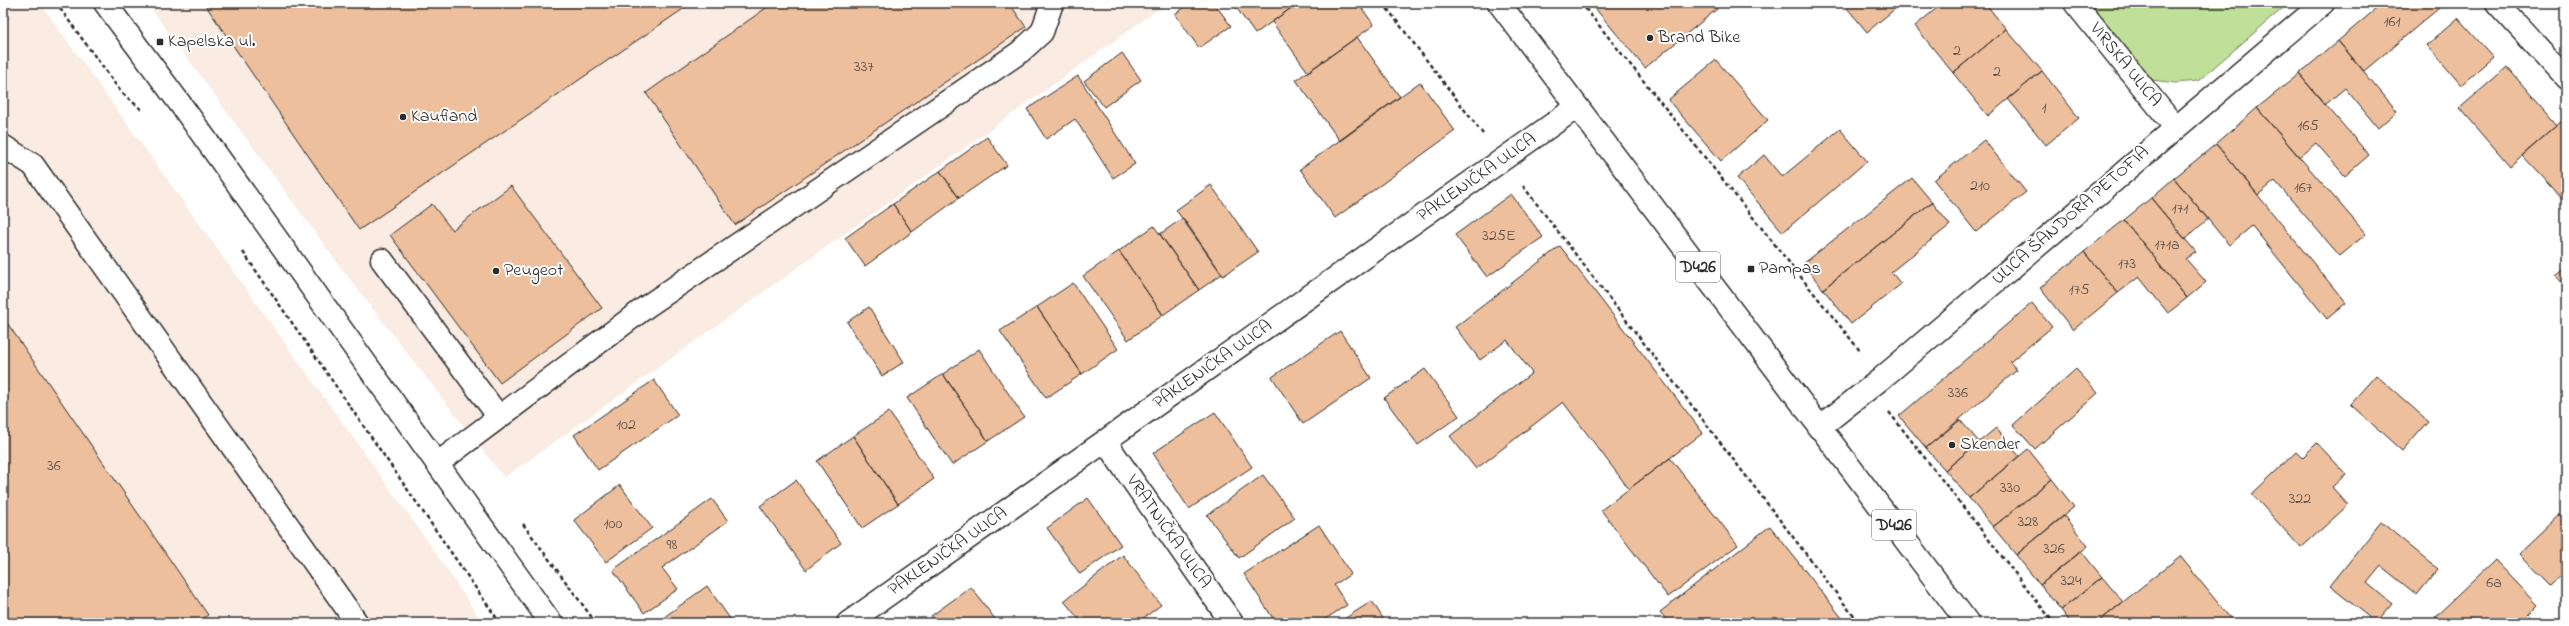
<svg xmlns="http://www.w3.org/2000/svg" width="2569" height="626" font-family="'Indie Flower',sans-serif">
<rect width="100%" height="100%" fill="#fff"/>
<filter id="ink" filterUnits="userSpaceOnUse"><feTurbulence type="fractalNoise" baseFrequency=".025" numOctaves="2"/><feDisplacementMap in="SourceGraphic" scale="8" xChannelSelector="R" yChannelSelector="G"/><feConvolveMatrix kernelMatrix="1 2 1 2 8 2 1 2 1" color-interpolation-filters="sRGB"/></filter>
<g filter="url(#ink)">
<path fill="#faece2" d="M3 3H40L424 536 483 623H3Z
M147 3H1167L504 478 342 269Z"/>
<path fill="#c0df98" stroke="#768562" d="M2090 3H2289L2198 81 2175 83 2152 80Z"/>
<path fill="#edbf9d" stroke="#2b2b2b" d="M204 3H692L359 230Z
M773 3H1009L1026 27 735 225 646 93Z
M1191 3H1214L1231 26 1199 48 1175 14Z
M1233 3H1298L1255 34Z
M1298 3H1358L1374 25 1308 72 1272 22Z
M1599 3H1712L1717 9 1645 68 1594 7Z
M1843 3H1902L1867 32Z
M1943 3H1985L2006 29 1953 73 1915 26Z
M2383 3H2445L2364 71 2338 41Z
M2458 18 2493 57 2461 85 2427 45Z
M2006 29 2042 71 1988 116 1953 73Z
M1357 37 1400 97 1340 141 1296 80Z
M2338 41 2397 111 2378 128 2345 88 2325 105 2299 74Z
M1122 53 1141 80 1104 107 1084 81Z
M1716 60 1768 120 1721 161 1668 100Z
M2507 67 2557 125 2510 166 2460 108Z
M2042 71 2079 118 2046 145 2008 99Z
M2299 74 2369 155 2345 176 2316 143 2299 157 2257 108Z
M1078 76 1135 164 1113 178 1075 119 1046 139 1027 109Z
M1420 82 1455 131 1335 218 1300 169Z
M2257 108 2366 234 2340 256 2275 181 2258 195 2216 144Z
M2564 119 2566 122V203L2522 156Z
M1840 129 1867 161 1783 232 1737 178 1764 155 1782 177Z
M987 137 1007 165 959 198 940 171Z
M1984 140 2026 192 1976 232 1934 180Z
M2216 144 2346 303 2327 319 2252 226 2229 245 2174 178Z
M940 171 959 198 912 232 893 204Z
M1912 178 1932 202 1823 289 1803 264Z
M2174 178 2208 219 2185 239 2151 198Z
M1211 185 1258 252 1223 276 1176 210Z
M511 186 602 308 500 383 390 235 432 204 452 230Z
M1511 194 1543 237 1487 277 1455 235Z
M2151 198 2196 252 2186 259 2206 282 2187 298 2124 220Z
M1932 202 1950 225 1891 272 1901 284 1851 324 1823 289Z
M893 204 912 232 865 266 845 238Z
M1183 218 1222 274 1199 290 1160 234Z
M2124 220 2187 298 2168 313 2139 277 2118 293 2084 252Z
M1154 226 1199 290 1163 315 1119 251Z
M1560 246 1703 433 1629 489 1563 402 1476 469 1450 436 1532 373 1507 340 1480 360 1455 327Z
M1119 251 1163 315 1128 340 1083 276Z
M2084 252 2118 293 2073 330 2040 288Z
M2566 267V288L2555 276Z
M1073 283 1118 349 1082 374 1037 307Z
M2032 303 2052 327 2010 362 2017 370 1926 448 1899 416Z
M869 307 904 362 882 376 847 322Z
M1037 307 1082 374 1046 398 1000 331Z
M3 317 208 615 197 623H3Z
M1340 331 1371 378 1303 424 1272 377Z
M979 349 1024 417 988 441 943 374Z
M1425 369 1459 416 1418 445 1384 398Z
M2076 369 2098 393 2035 449 2013 425Z
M943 374 988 441 952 465 907 398Z
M2376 375 2428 421 2402 451 2350 404Z
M654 380 678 415 598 470 574 435Z
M889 412 934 479 898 504 853 436Z
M1215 412 1252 467 1189 509 1153 453Z
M1960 420 1979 442 1945 470 1926 448Z
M1996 428 2019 456 1969 498 1945 470Z
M853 436 898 504 862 528 817 461Z
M2317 443 2346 474 2332 487 2348 505 2301 548 2252 494 2296 452 2302 458Z
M2028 449 2052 479 1993 527 1969 498Z
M1670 458 1738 545 1668 597 1601 510Z
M1263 475 1295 518 1239 558 1207 515Z
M2052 479 2074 507 2016 555 1993 527Z
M796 480 841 543 806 570 760 506Z
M620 485 652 528 606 562 574 520Z
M1088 498 1121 545 1080 574 1047 528Z
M712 499 728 521 662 568 678 589 644 613 613 570Z
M2560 514 2566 521V572L2551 586 2519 553Z
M2064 516 2088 546 2040 585 2016 555Z
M2381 522 2438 569 2417 595 2381 566 2367 583 2392 604 2376 623 2330 586Z
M1319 525 1351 574 1334 585 1347 605 1319 623H1276L1244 574Z
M1770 526 1846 623H1669L1660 612Z
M2081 551 2102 577 2061 610 2040 585Z
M1123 555 1161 605 1137 623H1082L1064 601Z
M2180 556 2234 623H2097L2123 602Z
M2495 560 2538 605 2520 623H2441L2435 617Z
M2102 577 2123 602 2097 623H2071L2061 610Z
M707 586 733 623H656Z
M971 587 998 623H936L931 616Z
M1372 601 1386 623H1338Z"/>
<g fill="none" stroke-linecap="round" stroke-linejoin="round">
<defs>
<path id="minor" d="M105 3 184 109 551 623
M2075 3 2175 127
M2497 3 2566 78
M3 146 33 165 357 623
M382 260 499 417
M1819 428 1882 378 2323 3
M1105 441 1232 623
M438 463 646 307 1020 52 1042 32 1052 3
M848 623 1577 107"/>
<path id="major" d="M1499 3 1968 623"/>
</defs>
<use href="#minor" stroke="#2b2b2b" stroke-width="25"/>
<use href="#major" stroke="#2b2b2b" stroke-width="25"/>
<path stroke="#2b2b2b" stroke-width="2.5" stroke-dasharray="4 3" stroke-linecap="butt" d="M56 3 121 92 142 110
M1383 3 1483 134
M1581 3 1861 352
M1523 186 1859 623
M243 252 500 623
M1889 412 2054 623
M523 524 596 623"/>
<use href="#minor" stroke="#fff" stroke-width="22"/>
<use href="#major" stroke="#fff" stroke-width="22"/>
</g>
</g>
<g fill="#2b2b2b" stroke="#fff" stroke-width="1.5">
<circle cx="1650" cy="38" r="4"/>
<rect x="156" y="38" width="8" height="8" rx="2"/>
<circle cx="403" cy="117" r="4"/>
<rect x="1747" y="265" width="8" height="8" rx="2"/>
<circle cx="496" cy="271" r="4"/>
<circle cx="1952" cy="445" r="4"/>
</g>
<g text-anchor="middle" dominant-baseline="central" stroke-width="4" stroke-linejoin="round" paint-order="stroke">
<g font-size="16" fill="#5c5048">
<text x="2392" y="22">161</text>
<text x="1957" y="51">2</text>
<text x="864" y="67">337</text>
<text x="1997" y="72">2</text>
<text x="2044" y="108">1</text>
<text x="2308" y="126">165</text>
<text x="1980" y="186">210</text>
<text x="2303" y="188">167</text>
<text x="2180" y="209">171</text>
<text x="1499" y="236">325E</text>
<text x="2167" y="245">171a</text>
<text x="2127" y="264">173</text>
<text x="2079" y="290">175</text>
<text x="1958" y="393">336</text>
<text x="626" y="425">102</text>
<text x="54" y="466">36</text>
<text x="2010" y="488">330</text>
<text x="2300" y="499">322</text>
<text x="2028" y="522">328</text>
<text x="613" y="524">100</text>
<text x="672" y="545">98</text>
<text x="2054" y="549">326</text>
<text x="2071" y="581">324</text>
<text x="2494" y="583">6a</text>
</g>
<g fill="#fff" stroke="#6b6b6b" stroke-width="1">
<rect x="1676" y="252" width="44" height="30" rx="3"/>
<rect x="1872" y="510" width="44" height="30" rx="3"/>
</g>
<g font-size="17" font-weight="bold" fill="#2b2b2b">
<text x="1698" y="267">D426</text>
<text x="1894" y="525">D426</text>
</g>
<g font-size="18" fill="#2b2b2b" stroke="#fff" text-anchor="start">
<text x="1658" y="38">Brand Bike</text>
<text x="168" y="42">Kapelska ul.</text>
<text x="411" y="117">Kaufland</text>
<text x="1759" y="269">Pampas</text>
<text x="504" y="271">Peugeot</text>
<text x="1960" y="445">Skender</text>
</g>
<g font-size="18" fill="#2b2b2b" stroke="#fff">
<text transform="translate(2125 65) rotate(51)">VIRSKA ULICA</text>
<text transform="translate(1477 178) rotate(-35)">PAKLENIČKA ULICA</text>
<text transform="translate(2071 216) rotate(-41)">ULICA ŠANDORA PETOFIA</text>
<text transform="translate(1213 365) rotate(-35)">PAKLENIČKA ULICA</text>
<text transform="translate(1168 532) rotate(55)">VRATNIČKA ULICA</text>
<text transform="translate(948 552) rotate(-35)">PAKLENIČKA ULICA</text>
</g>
</g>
<rect width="2569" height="626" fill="none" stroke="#fff" stroke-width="16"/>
<rect x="8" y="8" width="2553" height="610" fill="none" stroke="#2b2b2b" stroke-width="1.5" filter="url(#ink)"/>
</svg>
